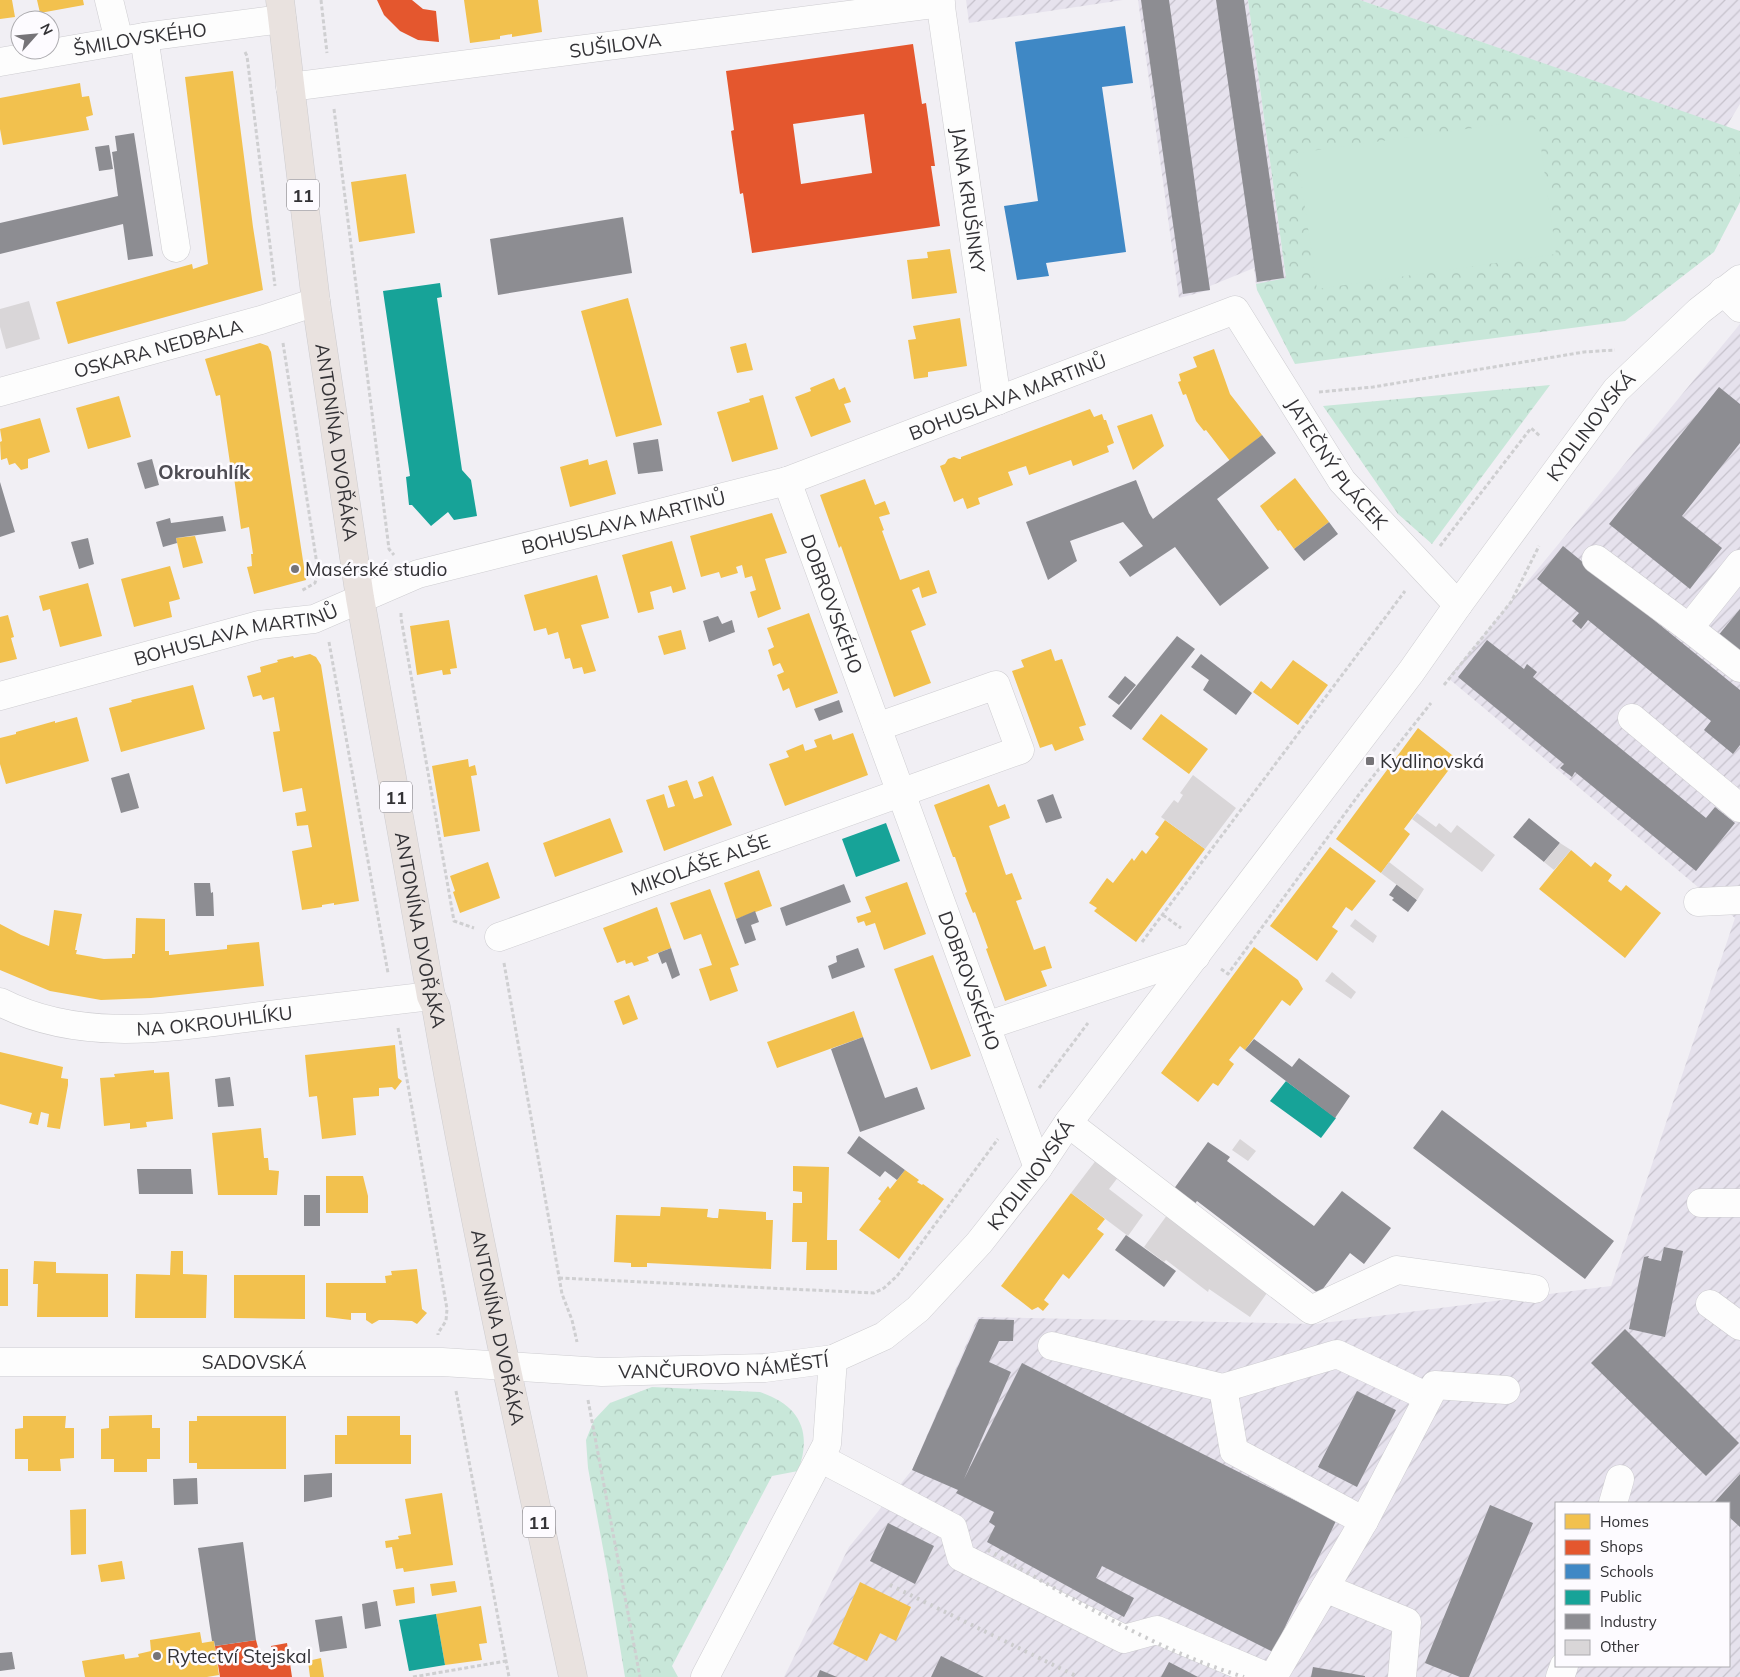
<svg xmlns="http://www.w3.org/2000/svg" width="1740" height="1677" font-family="Mulish,sans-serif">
<defs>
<pattern id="industrial-furrows" width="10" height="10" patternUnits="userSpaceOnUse" patternTransform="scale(1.25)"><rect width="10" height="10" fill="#e6e2ed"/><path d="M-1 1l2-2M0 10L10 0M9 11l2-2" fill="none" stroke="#c6c2cc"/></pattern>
<pattern id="park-crowns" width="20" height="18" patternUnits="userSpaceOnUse" patternTransform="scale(1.25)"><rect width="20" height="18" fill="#c8e7d9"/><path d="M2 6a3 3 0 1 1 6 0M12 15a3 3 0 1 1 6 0" fill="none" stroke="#acc7bb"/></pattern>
</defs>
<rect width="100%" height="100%" fill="#f1eff4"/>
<path fill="url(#industrial-furrows)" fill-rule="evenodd" d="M966 0H1123L969 23Z
M1138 0H1248L1286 279 1256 284 1254 268 1210 286V290L1179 298Z
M1360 0H1740V104L1726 127Z
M1740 324V1677H784L849 1547 912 1470 978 1317 1316 1324 1611 1286 1735 918 1448 678ZM1556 1503H1729V1666H1556Z"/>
<path fill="url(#park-crowns)" d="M1248 0H1360L1740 131V202L1714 252 1625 321 1295 364 1257 290 1256 284 1286 278Z
M1550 385 1432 544 1398 514 1323 406Z
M652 1387 760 1392C799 1405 813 1431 798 1471L772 1476 672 1666 678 1677H625L608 1575 588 1468 586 1440 594 1420 610 1403Z"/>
<path fill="#c8e7d9" d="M1537 119 1556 254 1317 289 1297 153Z"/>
<path fill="#f2c14e" d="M0 0H12L15 17 0 19Z
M37 0H83L84 5 40 13Z
M464 0H538L542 32 512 37V34L500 36V39L470 43Z
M233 71 253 227 263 290 68 344 56 302 192 264 193 269 208 264 185 77Z
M80 83 82 97 89 96 93 115 86 117 89 130 3 145 0 129V98Z
M406 174 415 233 359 242 351 182Z
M950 249 957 293 912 299 907 260 928 258 927 252Z
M628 298 662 425 616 437 581 311Z
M960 318 967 366 928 372V377L914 379 908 340 916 339 913 326Z
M260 343 268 346 271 352 306 580 254 594 247 567 252 566 251 554H253L249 527 241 529 233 470H231L220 395 216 396 205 359Z
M746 343 753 370 737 373 730 347Z
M1214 349 1230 394 1262 435 1230 461 1206 430 1204 431 1196 421 1186 394 1183 395 1178 382 1181 381 1179 374 1197 367 1193 357Z
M834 378 839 390 845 387 851 402 844 404 851 422 811 437 795 397 811 391 810 388Z
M763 395 778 449 732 462 717 412 750 402 749 399Z
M119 396 131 437 88 449 76 408Z
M1090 409 1094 417 1102 414 1104 420H1106L1114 443 1107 446 1109 452 1073 466 1071 460 1029 475 1026 466 1008 472 1013 485 978 498 980 504 967 509 963 498 954 502 940 466 945 464 948 459 954 457 959 459H961V457Z
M1152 414 1164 446 1133 470 1117 426Z
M40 418 50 452 28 459V468L21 470 15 463 9 465 7 458 1 460 0 442 2 441 0 429Z
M588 459 589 465 607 460 616 494 570 507 560 467Z
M1295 478 1329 522 1294 549 1280 530 1278 531 1260 506Z
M865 479 875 505 885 501 890 514 879 517 884 530 882 531 900 580 929 570 937 593 922 598 919 587 912 590 926 625 911 631 931 683 894 697 841 546 839 548 820 495Z
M772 513 787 553 765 559 781 609 758 618 750 592 756 590 752 576 745 578 742 565 736 567 738 573 721 578 719 572 701 577 690 536Z
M195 536 203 563 183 568 176 538Z
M672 541 686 589 673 593 671 586 650 592 654 609 638 613 622 555Z
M170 566 180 599 169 602 172 617 134 627 121 579Z
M597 575 609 618 581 625 596 671 584 674 582 667 573 669 570 658 565 659 558 632 548 635 546 628 534 631 524 595Z
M88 583 102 636 60 647 50 609 43 611 39 596Z
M809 613 838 693 796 708 789 688 783 691 777 675 784 672 780 663 773 666 768 650 774 647 767 628Z
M8 615 14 637 11 638 17 659 0 663V617Z
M449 620 457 668 450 669 451 674 443 675 442 670 417 675 410 626Z
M681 630 686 649 664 655 658 636Z
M1051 649 1055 661 1062 659 1086 725 1079 727 1084 740 1055 751 1052 744 1040 748 1012 671 1024 667 1021 660Z
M310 654 316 657 321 665 359 901 334 905V903L322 905V907L302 910 292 851 312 847 308 825 297 826 295 813 306 811 302 788 283 792 273 732 280 731 274 697 263 700 261 695 253 697 247 676 261 672 260 667 278 662 277 660 293 656 294 658Z
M1293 660 1328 685 1298 725 1253 692 1261 681 1271 689Z
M193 685 205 729 121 752 109 708 132 702 131 700Z
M1161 714 1208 749 1189 774 1142 739Z
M77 717 89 761 6 784 0 764V738L16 734V732L55 721V723Z
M1418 728 1457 759 1404 829 1410 834 1381 873 1336 839Z
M853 733 868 775 785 806 769 764 789 757 786 751 803 744 805 751 817 747 814 740 831 734 833 740Z
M468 759 469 767 475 765 477 775 471 776 480 831 444 837 432 766Z
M713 776 732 825 664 851 646 800 664 794 668 808 675 806 668 786 687 780 694 799 703 796 698 782Z
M989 784 998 807 1005 804 1010 818 989 826 1006 875 1012 873 1022 899 1016 901 1034 950 1045 946 1052 968 1041 971 1047 986 1005 1001 986 949 988 948 975 912 973 913 965 893 967 892 955 857H953L934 805Z
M610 818 623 852 555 877 543 843Z
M1165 820 1205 849 1136 942 1094 911 1097 908 1089 903 1107 878 1113 883 1132 858 1134 861 1142 850 1146 854 1159 837 1155 834Z
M1330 847 1376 881 1352 911 1346 907 1332 927 1338 931 1317 961 1270 926Z
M1571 850 1591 867 1595 862 1612 875 1608 881 1621 891 1626 885 1661 913 1625 958 1539 889Z
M488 862 500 898 460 913 453 892 455 891 450 876Z
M759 870 772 906 736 919 724 883Z
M907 882 926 934 884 950 875 923 866 926 864 921 858 923 856 917 871 912 865 897Z
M710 889 739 965 730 968 738 991 710 1001 699 969 712 965 701 934 684 940 670 903Z
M657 907 671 948 647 957 649 961 634 966 632 962 626 964 625 960 617 963 603 928Z
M54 910 82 914 75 950H77L76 954 104 959 132 958V954H135L136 918 165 919V951H169V955L227 949V945L259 942 264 986 151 998 101 1000 50 991 0 970V924L21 935 49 946Z
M1254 947 1298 980 1303 989 1290 1006 1282 1000 1245 1050 1240 1046 1229 1060 1234 1064 1218 1086 1213 1083 1198 1102 1161 1073Z
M933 955 971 1056 931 1070 894 969Z
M629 995 638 1019 623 1025 614 1001Z
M854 1011 863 1037 777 1068 767 1042Z
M395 1045 398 1078 402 1081 395 1090 392 1087 379 1088V1096L353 1098 356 1135 322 1139 317 1096 309 1097 305 1055Z
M0 1052 63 1067 61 1078 68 1079V1085L60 1129 47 1127 49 1114 41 1112 38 1125 29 1123 32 1113 0 1104Z
M154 1070V1073L169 1072 173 1119 146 1122 147 1127 130 1129V1123L104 1126 100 1078 115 1077 114 1074Z
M261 1128 264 1158H268L269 1170 279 1171 277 1195H218L212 1133Z
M793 1166 829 1167 827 1240H837V1270H806L807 1242H792L793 1203H802V1192L793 1191Z
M905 1170 919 1180 917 1182 922 1185 923 1184 944 1199 899 1259 859 1230 881 1201 878 1199 888 1186 890 1189Z
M326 1176H363L368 1196V1213H326Z
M1071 1193 1105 1219 1097 1229 1104 1234 1069 1279 1063 1274 1044 1300 1049 1304 1043 1311 1038 1307 1032 1310 1001 1286Z
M661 1207 708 1209 707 1217 713 1218H718L719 1209 766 1212V1220H773L771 1269 647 1263V1267H631V1263L614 1262 616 1215 660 1216Z
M171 1251H183V1274L207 1275 206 1318H135L136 1274 170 1275Z
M34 1261 56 1262V1273L108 1274V1317H37L38 1284H33Z
M0 1269H8V1306H0Z
M417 1269 422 1309 427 1313 417 1324 412 1321 393 1320H379L372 1324 366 1320V1313H351V1320L326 1317V1283H386L385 1276 392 1275 391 1271Z
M234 1275H305V1319L234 1318Z
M152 1415V1428H160V1459H147V1472H114V1459H101V1429L109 1428V1416Z
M23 1416H66L65 1428H74V1458L60 1459 61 1471H28V1459H15V1429L23 1428Z
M197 1416H286V1469H197V1463H189V1421H197Z
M347 1416H400V1435H411V1464H335V1435H347Z
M442 1493 453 1565 404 1572 403 1568 396 1569 392 1547 386 1548 385 1541 399 1539 398 1536 411 1534 405 1499Z
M86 1509V1554L71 1555 70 1510Z
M122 1561 125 1579 101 1582 98 1565Z
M455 1581 457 1592 432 1596 430 1584Z
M860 1582 911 1607 896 1641 880 1633 867 1661 833 1644Z
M414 1587 415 1603 396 1606 393 1590Z
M481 1606 487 1643 479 1644 482 1660 445 1665 436 1614Z
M200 1632 202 1643 214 1641 219 1675 207 1677H85L82 1661 124 1654 125 1659 139 1657 138 1654 151 1651 150 1640Z
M321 1658 324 1677H310L308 1661Z"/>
<path fill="#e4572e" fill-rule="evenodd" d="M377 0H412L423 9 436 11 439 42 418 40 400 31 384 15Z
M913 44 922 104 926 103 935 166H931L940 226 752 253 743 193 740 194 731 131 734 130 726 71ZM864 114 872 173 801 184 793 124Z
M256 1640 260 1655 273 1652 271 1646 287 1643 292 1677H220L215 1646Z"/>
<path fill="#3f88c5" d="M1125 26 1133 83 1102 87 1126 252 1046 263 1049 276 1017 280 1004 206 1038 201 1015 42Z"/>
<path fill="#17a398" d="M440 283 442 297 437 298 462 470 471 480 477 516 454 520 448 512 431 526 412 505H409L406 477 410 476 383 291Z
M886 823 900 861 856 877 842 839Z
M1286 1081 1336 1118 1321 1138 1270 1101Z
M436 1614 445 1665 409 1671 399 1620Z"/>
<path fill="#8d8d92" d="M1141 0H1169L1210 290 1183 294Z
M1216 0H1244L1284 278 1257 282Z
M134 133 153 256 128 260 123 224 0 254V223L118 196 112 152 117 151 115 136Z
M109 145 113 169 99 171 95 147Z
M623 217 632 273 498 295 490 239Z
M1719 387 1740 404V443L1682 516 1722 548 1690 589 1609 524Z
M1262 435 1276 453 1217 499 1269 568 1220 606 1175 547 1130 577 1119 562 1143 546 1123 522 1070 541 1077 561 1048 580 1026 522 1136 480 1149 513 1153 519Z
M658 439 663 471 638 474 633 443Z
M152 459 159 485 145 489 137 463Z
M0 482 15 532 0 537Z
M223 516 226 531 176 538 177 543 163 547 156 522 170 518 171 523Z
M1329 522 1338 534 1304 561 1294 549Z
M88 538 94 564 79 569 71 542Z
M1563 546 1740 690V745L1733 754 1704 730 1711 721 1588 620 1581 629 1572 621 1579 613 1537 579Z
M1740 609V655L1717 637Z
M718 616 722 624 732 620 735 632 709 642 703 621Z
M1177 636 1195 649 1131 730 1112 716Z
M1487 640 1524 669 1527 664 1537 672 1533 677 1706 818 1715 807 1735 823 1696 871 1575 772 1572 777 1560 768 1564 764 1458 677Z
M1201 654 1252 693 1236 715 1203 690 1209 680 1191 667Z
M1125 676 1136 685 1119 705 1108 697Z
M839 700 843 712 819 721 814 709Z
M129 773 139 808 121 813 111 778Z
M1053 794 1062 818 1046 823 1037 800Z
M1529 818 1560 843 1544 862 1513 837Z
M194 883H210L211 893 213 892 214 916H196Z
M844 884 851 902 786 926 780 908Z
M1397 884 1417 900 1408 912 1392 900 1394 898 1389 895Z
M755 911 759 922 751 925 756 940 745 944 736 919Z
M671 948 680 975 672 979 666 962 662 964 658 953Z
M858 948 865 967 832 979 828 966 837 962 836 956Z
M863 1037 885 1098 917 1087 925 1109 860 1132 831 1049Z
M1254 1039 1292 1067 1299 1058 1350 1096 1335 1118 1245 1050Z
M230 1077 234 1106 218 1107 215 1079Z
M1442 1110 1614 1241 1585 1279 1413 1148Z
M859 1136 905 1170 897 1180 885 1171 880 1177 847 1153Z
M1208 1142 1230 1157 1227 1161 1314 1226 1342 1191 1391 1228 1364 1264 1350 1253 1319 1294 1197 1201 1194 1205 1173 1190Z
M137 1169H191L193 1194H139Z
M304 1195H320V1226H304Z
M1126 1235 1176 1271 1164 1287 1115 1250Z
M1664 1247 1683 1251 1665 1337 1629 1329 1644 1257 1649 1256 1648 1258 1661 1261Z
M979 1319 1014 1320 1013 1341H999L989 1362 1011 1372 964 1479 1022 1363 1336 1521 1273 1652 1102 1566 1096 1578 1134 1598 1124 1617 987 1542 995 1526 989 1522 994 1512 956 1493 958 1490 912 1470Z
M1625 1329 1739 1443 1706 1476 1591 1363Z
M1357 1391 1396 1410 1357 1487 1318 1467Z
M332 1473V1497L304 1502V1475Z
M1740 1474V1527L1729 1517V1503H1714Z
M197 1478 198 1504 174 1505 173 1479Z
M1490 1505 1533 1523 1469 1677H1460L1425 1663Z
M888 1523 934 1546 915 1584 870 1561Z
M243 1542 256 1640 215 1646 214 1641H212L198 1548Z
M377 1601 381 1626 365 1629 362 1604Z
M342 1616 347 1648 320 1652 315 1620Z
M12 1652 15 1669 0 1671V1653Z
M941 1656 984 1677H931Z
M1169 1662 1198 1677H1161Z
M1313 1667 1365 1676V1677H1311Z
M820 1670 837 1677H817Z"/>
<path fill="#d9d6d8" d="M29 301 40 339 6 349 0 327V309Z
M1193 775 1236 808 1205 849 1161 817 1174 800 1178 803 1183 795 1180 793Z
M1417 813 1436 827 1439 823 1451 833 1457 825 1495 855 1482 872 1412 819Z
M1560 843 1571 850 1554 870 1544 862Z
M1389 862 1424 889 1417 900 1381 873Z
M1355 919 1377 936 1373 943 1350 926Z
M1332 972 1356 992 1351 999 1325 981Z
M1240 1139 1256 1151 1248 1161 1232 1150Z
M1097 1159 1119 1176 1109 1189 1143 1215 1128 1236 1071 1193Z
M1170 1211 1267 1293 1250 1317 1209 1289 1208 1292 1166 1260 1164 1262 1144 1247Z"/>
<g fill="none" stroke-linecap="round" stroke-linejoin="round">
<defs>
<g id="minor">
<path d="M109 0 119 41"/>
<path id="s1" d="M940 0 997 401"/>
<path d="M144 37 176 248"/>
<path id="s2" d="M0 62 144 37 282 19"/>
<path id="s3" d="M290 87 941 3"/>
<path d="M1723 291 1740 308"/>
<path id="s4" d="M0 392 261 320 316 302"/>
<path id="s5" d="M787 481 1038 1168"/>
<path d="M1596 559 1689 628 1740 668"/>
<path d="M1689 628 1740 564"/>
<path id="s6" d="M0 696 259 625 314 619 418 574 787 481 1235 310 1342 481 1458 605"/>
<path d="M1632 718 1740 808"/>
<path d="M1698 902 1740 900"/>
<path id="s7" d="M499 937 1020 750 996 685 877 727"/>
<path id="s8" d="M0 1002C82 1044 174 1027 261 1016 318 1009 375 1003 431 996"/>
<path d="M986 1026 1196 956"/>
<path d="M1068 1123 1311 1310 1397 1270 1535 1289"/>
<path d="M1701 1203H1740"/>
<path d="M1710 1304 1740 1326"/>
<path d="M1052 1346 1223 1388 1337 1354 1428 1397"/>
<path id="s9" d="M0 1362H442L602 1372 765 1368 833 1359 884 1336 918 1309 979 1243 1038 1168 1068 1123 1411 672 1458 605 1616 390 1699 311 1740 279"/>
<path d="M1223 1388 1234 1451 1364 1521"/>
<path d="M820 1458 953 1528 961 1557 1124 1639 1157 1630 1268 1677"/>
<path d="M1613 1503 1620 1479"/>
<path d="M1325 1588 1407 1622 1402 1677"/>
<path d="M705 1677 827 1444 833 1359"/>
<path d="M1273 1677 1364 1521 1435 1385 1506 1390"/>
<path d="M1560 1677 1564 1666"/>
</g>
<g id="major">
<path id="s10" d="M280 0 316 302 360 598 431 996 436 1007C475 1232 525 1454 573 1677"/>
</g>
</defs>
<use href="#minor" stroke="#cecdd1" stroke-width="29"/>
<use href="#major" stroke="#cdcccf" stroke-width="29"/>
<path stroke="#cfcfd1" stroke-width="3" stroke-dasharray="4 2.5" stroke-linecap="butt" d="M321 0 327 53
M245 52 247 56 275 286
M334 109 389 549 394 555
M283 343 318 571 315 583 301 591
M1319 392 1373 387 1584 352 1615 350
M1440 546 1531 428 1541 437
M401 613V618L454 921 474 928
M329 642 388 973
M1444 685 1511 602 1539 546
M1163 915 1181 928
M1142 942 1405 591
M504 963 562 1294 572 1320 577 1342
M1221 969 1228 974 1360 793 1431 703
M398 1028 447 1309 446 1321 438 1333V1335
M1039 1088 1088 1023
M559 1278 874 1293 884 1288 897 1276 998 1139
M456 1391 509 1677
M588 1400 640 1677
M413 1677 506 1661"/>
<use href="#minor" stroke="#fdfdfd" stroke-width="28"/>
<use href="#major" stroke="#e9e2df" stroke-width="28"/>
<path stroke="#cccccd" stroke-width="4" stroke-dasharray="2.5 5" stroke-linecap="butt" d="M988 1550C1071 1597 1152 1649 1244 1677
M890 1585 1078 1677"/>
</g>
<g fill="#767478" stroke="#fdfbff" stroke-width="2">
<circle cx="295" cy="569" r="5"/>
<rect x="1365" y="756" width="10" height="10" rx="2.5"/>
<circle cx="157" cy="1656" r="5"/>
</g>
<g text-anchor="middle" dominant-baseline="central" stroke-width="5" stroke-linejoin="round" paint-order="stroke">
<g fill="#fdfbff" stroke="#706e72" stroke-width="1">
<rect x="287" y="179.5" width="32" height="31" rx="4"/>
<rect x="380" y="781.5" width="32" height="31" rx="4"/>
<rect x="523" y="1506.5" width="32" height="31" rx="4"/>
</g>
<g font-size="18" font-weight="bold" fill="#333236">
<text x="303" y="195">11</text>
<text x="396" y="797">11</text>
<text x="539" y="1522">11</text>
</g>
<g font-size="19" fill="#333236" stroke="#fdfbff">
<text stroke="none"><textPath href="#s2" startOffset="142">ŠMILOVSKÉHO</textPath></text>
<text stroke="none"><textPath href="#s3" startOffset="328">SUŠILOVA</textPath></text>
<text stroke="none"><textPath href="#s1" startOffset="202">JANA KRUŠINKY</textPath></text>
<text stroke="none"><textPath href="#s4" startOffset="164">OSKARA NEDBALA</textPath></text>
<text stroke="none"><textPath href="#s6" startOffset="1054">BOHUSLAVA MARTINŮ</textPath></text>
<text stroke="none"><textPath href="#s9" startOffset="2044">KYDLINOVSKÁ</textPath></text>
<text stroke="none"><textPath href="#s10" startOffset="446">ANTONÍNA DVOŘÁKA</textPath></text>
<text stroke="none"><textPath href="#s6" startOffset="1482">JATEČNÝ PLÁCEK</textPath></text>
<text stroke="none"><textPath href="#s6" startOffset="649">BOHUSLAVA MARTINŮ</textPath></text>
<text stroke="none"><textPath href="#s5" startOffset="131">DOBROVSKÉHO</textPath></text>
<text stroke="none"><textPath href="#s6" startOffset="244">BOHUSLAVA MARTINŮ</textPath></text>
<text stroke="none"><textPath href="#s7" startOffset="214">MIKOLÁŠE ALŠE</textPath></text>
<text stroke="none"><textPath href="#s10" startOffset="941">ANTONÍNA DVOŘÁKA</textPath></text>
<text stroke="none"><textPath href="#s5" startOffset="532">DOBROVSKÉHO</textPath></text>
<text stroke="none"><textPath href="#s8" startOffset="219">NA OKROUHLÍKU</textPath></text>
<text stroke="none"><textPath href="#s9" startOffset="1109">KYDLINOVSKÁ</textPath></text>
<text stroke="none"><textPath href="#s10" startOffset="1346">ANTONÍNA DVOŘÁKA</textPath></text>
<text stroke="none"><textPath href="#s9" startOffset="254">SADOVSKÁ</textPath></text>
<text stroke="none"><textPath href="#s9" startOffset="724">VANČUROVO NÁMĚSTÍ</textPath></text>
</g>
<g font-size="19" fill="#333236" stroke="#fdfbff" text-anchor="start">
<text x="305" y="569">Masérské studio</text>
<text x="1380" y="761">Kydlinovská</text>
<text x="167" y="1656">Rytectví Stejskal</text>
</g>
<g font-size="20" font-weight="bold" fill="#4e4c53" stroke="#fdfbff">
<text x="204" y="471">Okrouhlík</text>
</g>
</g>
<rect x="1555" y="1502" width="175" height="165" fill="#fdfbff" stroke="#acabaf"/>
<rect x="1565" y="1514" width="25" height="15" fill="#f2c14e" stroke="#acabaf"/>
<text x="1600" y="1527" font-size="15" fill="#333236">Homes</text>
<rect x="1565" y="1540" width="25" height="15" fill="#e4572e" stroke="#acabaf"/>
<text x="1600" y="1552" font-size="15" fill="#333236">Shops</text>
<rect x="1565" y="1564" width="25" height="15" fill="#3f88c5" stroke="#acabaf"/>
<text x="1600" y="1577" font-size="15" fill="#333236">Schools</text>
<rect x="1565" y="1590" width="25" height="15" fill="#17a398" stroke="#acabaf"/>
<text x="1600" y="1602" font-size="15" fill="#333236">Public</text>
<rect x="1565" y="1614" width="25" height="15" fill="#8d8d92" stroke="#acabaf"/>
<text x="1600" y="1627" font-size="15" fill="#333236">Industry</text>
<rect x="1565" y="1640" width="25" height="15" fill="#d9d6d8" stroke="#acabaf"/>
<text x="1600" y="1652" font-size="15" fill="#333236">Other</text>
<g transform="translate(35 35) rotate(63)"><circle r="24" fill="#fdfbff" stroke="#acabaf"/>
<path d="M0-4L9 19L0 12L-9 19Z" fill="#767478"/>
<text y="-8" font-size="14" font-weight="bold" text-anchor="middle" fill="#333236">N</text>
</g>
</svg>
